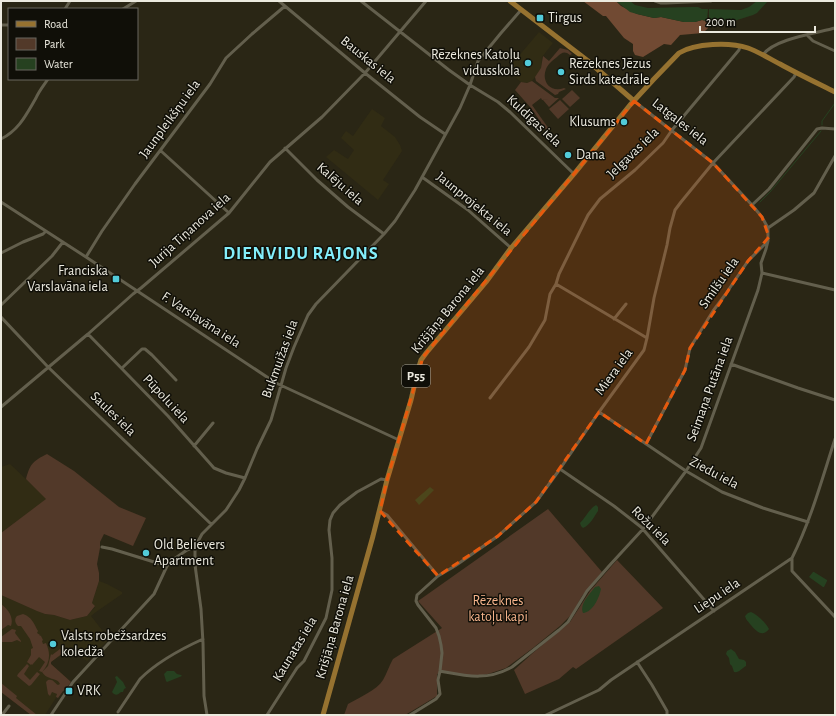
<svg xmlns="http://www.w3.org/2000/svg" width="836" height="716" font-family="'Alegreya Sans',sans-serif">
<rect width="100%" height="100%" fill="#2a2615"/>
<path fill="#312c14" d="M539 32 553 43 542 57 541 70 531 82 527 83 521 82 507 70Z
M372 109 385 118 381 126 395 137 400 145 402 151 383 180 389 184 378 200 326 157 334 150 348 159 354 150 341 138 346 131 353 136Z
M10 464 47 499 1 533V467Z
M99 581 107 584 122 592V594L96 612 91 616 109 639 87 661 70 649 51 662V664L68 679 45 715H31L1 692V595L45 614 54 615 70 620 74 619 87 616 95 607 92 603Z"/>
<path fill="#523929" d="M560 48 568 50 572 54 570 55C565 51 562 52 557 57 553 60 548 64 546 69 541 82 551 93 564 88L566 89 559 92 558 94 555 95 536 81 535 77 541 68 543 56 549 61Z
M532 81 555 98H559L549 107 543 100 550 99 542 100 541 98 532 105 549 129 547 131 531 108 515 90 521 82 527 83Z
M572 90 580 98 570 107 562 99Z
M560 100 569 109 558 119 549 109Z
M47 454 74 471 119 507 146 518 133 546 104 534 100 542V548L97 564 99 573V581L92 603 95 606 87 616 74 619 70 620 54 615 45 614 37 611 1 595V533L46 499 26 479C30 464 33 461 47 454Z
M548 509 602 572 582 596 572 614 560 626 533 648 506 668 488 674 477 676 447 672 437 674V696L412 711 405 715H344L348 704C358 698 377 690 383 680 387 673 389 666 393 659L442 628 418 601Z
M617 560 663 608 576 669 573 667 559 679 525 694 514 670 534 652 570 622 590 591Z
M1 604C8 609 14 617 11 626L8 625 1 630Z
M23 614C32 617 34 624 38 631L37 633 40 635H39L41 636 43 640 42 641 43 644 46 643C51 654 50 663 42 672L39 671 45 662 39 657 32 665V664L31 665 27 662 31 655V649L33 648 30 639 21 626H18C15 623 14 619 17 616Z
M12 629 16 630 15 633 21 641V642L17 640 12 642H1V637Z
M60 649 63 653 51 662V664L71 682 65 690 63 691 58 698 56 697 57 694 52 692 50 696 48 694 46 682 48 680C54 679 54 683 58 685L60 684C58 679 54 680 50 678 46 677 44 675 42 672L48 666 51 654 52 655Z
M27 664 29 666 24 674 30 680 37 672 40 674 31 685 29 686 17 676 18 674Z
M1 683 17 696 16 698 37 715H31L1 692Z"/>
<path fill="#714a33" d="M583 1H616L621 6 637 14 654 18 661 17 684 22H695L702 20 707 21 708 28 703 33 680 35 671 45 664 44 643 57 635 55 633 51V44L624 38 606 16H603Z"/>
<path fill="#264120" d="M616 1H630L635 5 648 8 691 7H698L702 9H708L707 21 702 20 695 22H684L661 17 654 18 637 14 630 12Z
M757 1H768L757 13 753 15 734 21 716 20 709 21V9L741 10 749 7Z
M430 487 434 490 419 505 415 500Z
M596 505 598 507V511C594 517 590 525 583 528L581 526 580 523C585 518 590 508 596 505Z
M813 572H814L827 580V581L824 587H823L809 577Z
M599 586 601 589C599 598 593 612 583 613 579 604 590 594 595 587Z
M751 612C758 615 765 622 769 629 762 638 756 631 750 624 748 621 746 620 745 616L748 613Z
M731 649 735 652 739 659 744 660 746 662V666C742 668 739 673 734 672L732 666 730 664 729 658 726 654 727 651Z
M167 671H174L177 674 181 675 182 676 167 682 166 681 164 674Z
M117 676 123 682 126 688 124 689 123 692H121C118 695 115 696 112 692L117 682 115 677Z"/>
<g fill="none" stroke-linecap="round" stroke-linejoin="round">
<path stroke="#264120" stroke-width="1" d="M822 125V121L835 103
M760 202 770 192 821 131"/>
<path stroke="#635f4d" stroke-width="3" d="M279 1 365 73 420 117 445 134
M361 1 449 70 470 85 498 102 510 112 574 174
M655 1 661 3H666L711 1
M65 9 70 1
M123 9 136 1
M1 25H9
M807 35 813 41 835 51
M763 55C773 39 817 33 835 28
M634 101 713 163 752 205 762 217 768 228
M1 139C19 130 26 115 36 98 39 91 44 85 48 79
M285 148 317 180 348 207 384 234
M161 151 229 213
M422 177 468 210 511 248
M1 202 86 257 276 383 399 440
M752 205 769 189 817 129 822 128 835 129
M1 253 23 242 43 234 46 231
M86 257 102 231 135 184 210 84 226 58 252 34 285 6
M762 273 835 290
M1 305 52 256 63 242
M1 317 48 367 211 524
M614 319 626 304
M88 334 168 416 214 468 226 473 245 478
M647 338 556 284 559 274 588 215 600 199 635 170 663 143 672 130 739 50 740 46
M731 364 798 388 835 400
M122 368 142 349H145L152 355 176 380
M490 398 529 347 545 320 550 294 556 284
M1 407 88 334 133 294 141 288 229 213 270 162 322 117 365 73 426 1
M599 412 686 471 722 492 763 508 808 522
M646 444 685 370 690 348 713 311 725 295 748 261 768 241V228L794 210 814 193 835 156
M194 446 213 423
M560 469 614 506 641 527 714 611
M380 511 387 515 438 576 455 566 498 536 536 502 560 469 599 412 644 350 647 338 654 298 667 245 670 228 675 210 681 202 713 163 794 77 796 73
M102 547 112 549 167 566
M792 558V571L835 617
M637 662 652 685 667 711V715
M440 671C467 676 487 681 512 667L559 630 568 622 587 591 609 566 643 529 686 471 701 448 758 290 762 273 761 263 766 249 768 241
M118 712 140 679C157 662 181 649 203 639
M2 715 9 706
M51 715 73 682 154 594 167 566 174 559 187 550 195 547
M207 715 204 696 203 643 201 609 195 565V547L202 534 226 510 239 490 245 478 257 449 271 420 286 368 294 347 308 315 316 304 384 234 395 221 415 190 460 108 470 85 478 61 501 33 521 10
M267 715 297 668 304 661 326 618 332 590V558L329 530 330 520 333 513 340 505 357 492 381 479 387 480
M410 715 436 699 440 694 438 680 440 671 442 653 441 645 439 636 436 628 418 605 416 601 417 595 438 576
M546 715 599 690 611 680 792 558C811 520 822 479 835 439"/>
<path stroke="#967230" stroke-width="5" d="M510 1 588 61 634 101
M323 715 373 536 387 480 411 400 418 370 421 360 427 352 486 282 511 248 574 174 630 105 653 80 679 53C695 43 730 42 748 48 759 52 770 59 780 64 798 74 817 83 835 92"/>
</g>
<path fill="#e8590c" fill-opacity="0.2" stroke="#e8590c" stroke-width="3" stroke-dasharray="8 5" stroke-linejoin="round" d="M634 101 713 163 762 217 769 237 748 261 690 348 685 370 646 444 599 412 536 502 498 536 438 576 380 511 387 480 423 357Z"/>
<g fill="#52cbd9" stroke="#100f08" stroke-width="1.5">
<rect x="536" y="14" width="8" height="8" rx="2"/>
<circle cx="528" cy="63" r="4"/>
<circle cx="561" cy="72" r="4"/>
<circle cx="624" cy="122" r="4"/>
<circle cx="568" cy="155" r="4"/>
<rect x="112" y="275" width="8" height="8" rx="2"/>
<circle cx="146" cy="553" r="4"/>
<circle cx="53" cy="644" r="4"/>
<rect x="65" y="687" width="8" height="8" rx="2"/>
</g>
<g text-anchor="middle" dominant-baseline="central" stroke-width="3" stroke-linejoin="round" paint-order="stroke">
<rect fill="#100f08" stroke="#aaa89e" stroke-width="1" x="402" y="365" width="28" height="22" rx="3"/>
<g font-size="13" font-weight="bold" fill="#eceadf">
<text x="416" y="376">P55</text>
</g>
<g font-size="14" fill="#eceadf" stroke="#100f08" text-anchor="start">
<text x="548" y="18">Tirgus</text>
<text x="520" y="55" text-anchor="end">Rēzeknes Katoļu<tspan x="520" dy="16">vidusskola</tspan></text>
<text x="569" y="64">Rēzeknes Jēzus<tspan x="569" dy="16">Sirds katedrāle</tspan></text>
<text x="616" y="122" text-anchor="end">Klusums</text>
<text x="576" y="155">Dana</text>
<text x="108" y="271" text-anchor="end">Franciska<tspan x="108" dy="16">Varslavāna iela</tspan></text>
<text x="154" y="545">Old Believers<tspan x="154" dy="16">Apartment</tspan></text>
<text x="61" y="636">Valsts robežsardzes<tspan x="61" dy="16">koledža</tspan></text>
<text x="77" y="691">VRK</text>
</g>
<g font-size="14" fill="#eceadf" stroke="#100f08">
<text transform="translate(368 60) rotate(39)">Bauskas iela</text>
<text transform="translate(170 119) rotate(-54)">Jaunpleikšņu iela</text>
<text transform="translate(534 121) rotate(43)">Kuldīgas iela</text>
<text transform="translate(680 122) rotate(38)">Latgales iela</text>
<text transform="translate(633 153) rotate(-44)">Jelgavas iela</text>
<text transform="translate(340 184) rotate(41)">Kalēju iela</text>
<text transform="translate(474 204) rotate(39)">Jaunprojekta iela</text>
<text transform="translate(190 230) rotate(-42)">Jurija Tiņanova iela</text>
<text transform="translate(719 283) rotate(-55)">Smilšu iela</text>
<text transform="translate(448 310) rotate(-51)">Krišjāņa Barona iela</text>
<text transform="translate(201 320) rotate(33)">F. Varslavāna iela</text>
<text transform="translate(280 359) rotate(-70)">Bukmuižas iela</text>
<text transform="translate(614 372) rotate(-54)">Miera iela</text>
<text transform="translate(710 389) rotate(-70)">Seimaņa Putāna iela</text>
<text transform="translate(166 399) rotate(47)">Pūpolu iela</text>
<text transform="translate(113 414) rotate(44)">Saules iela</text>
<text transform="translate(714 473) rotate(28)">Ziedu iela</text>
<text transform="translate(651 526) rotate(45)">Rožu iela</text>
<text transform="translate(717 596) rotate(-34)">Liepu iela</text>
<text transform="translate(335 627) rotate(-74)">Krišjāņa Barona iela</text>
<text transform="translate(295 649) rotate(-59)">Kaunatas iela</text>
</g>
<g font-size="14" fill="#f6b48c" stroke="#100f08">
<text x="498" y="601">Rēzeknes<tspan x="498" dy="16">katoļu kapi</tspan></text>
</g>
<g font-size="18" font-weight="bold" letter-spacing="1" fill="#83eefb" stroke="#100f08">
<text x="301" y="254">DIENVIDU RAJONS</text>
</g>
</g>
<rect width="836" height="716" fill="none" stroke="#eceadf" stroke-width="4"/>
<rect x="8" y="8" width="130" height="72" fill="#100f08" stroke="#68675e"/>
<rect x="16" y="21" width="20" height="6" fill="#967230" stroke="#68675e"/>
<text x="44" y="28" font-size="12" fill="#eceadf">Road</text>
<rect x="16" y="38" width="20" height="12" fill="#523929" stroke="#68675e"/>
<text x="44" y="48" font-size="12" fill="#eceadf">Park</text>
<rect x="16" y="58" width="20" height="12" fill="#264120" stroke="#68675e"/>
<text x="44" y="68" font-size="12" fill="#eceadf">Water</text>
<path d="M700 26v6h115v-6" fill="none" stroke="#eceadf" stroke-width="2"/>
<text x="706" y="26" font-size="12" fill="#eceadf" stroke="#100f08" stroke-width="3" paint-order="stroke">200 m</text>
</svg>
